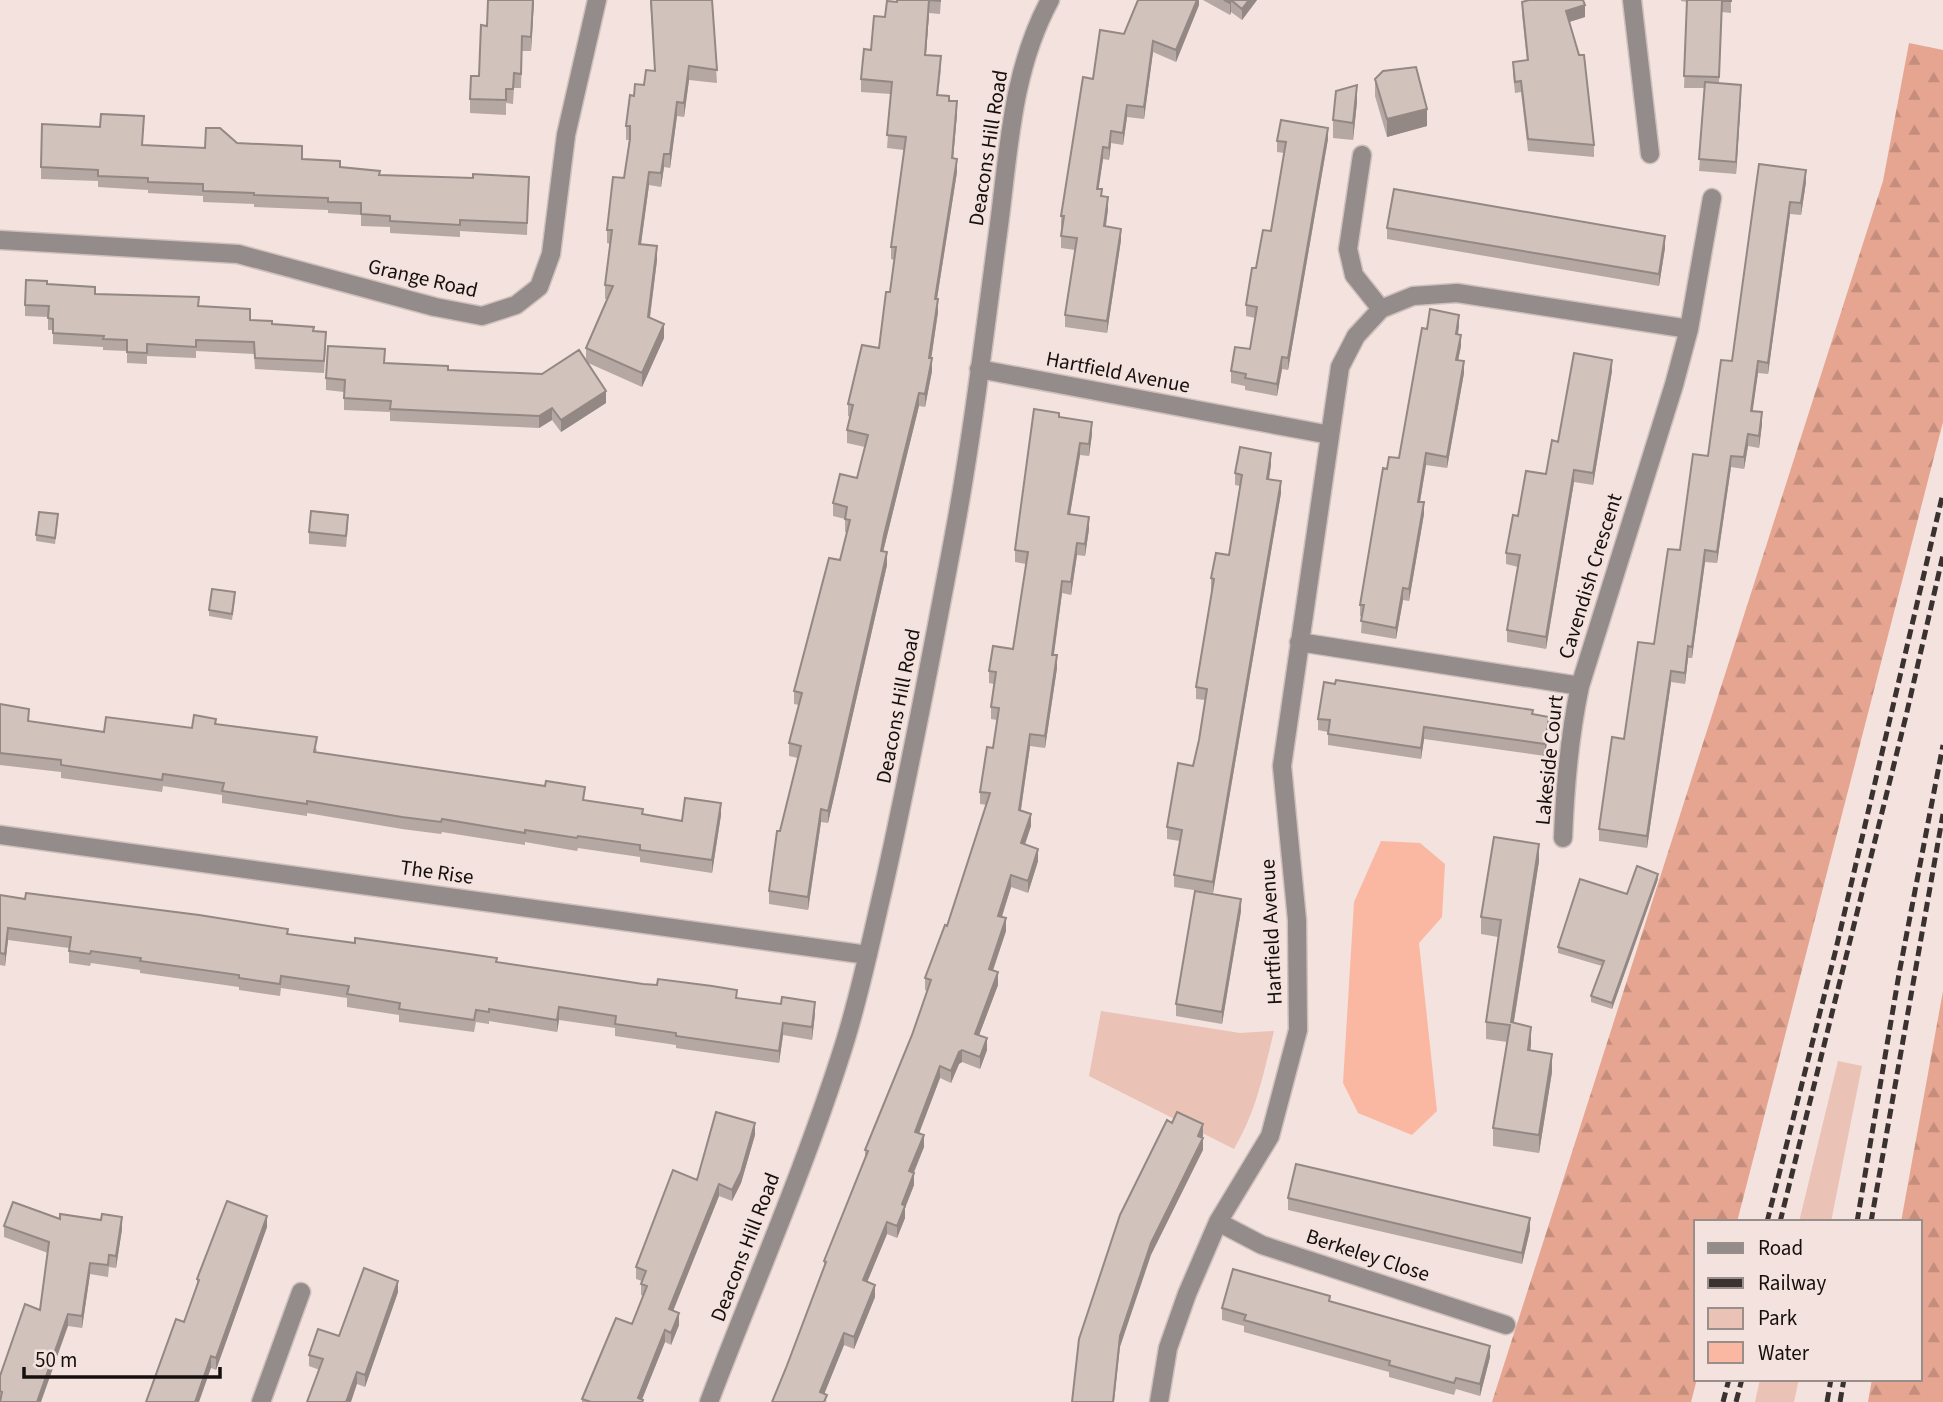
<svg xmlns="http://www.w3.org/2000/svg" width="1943" height="1402" font-family="'Source Sans 3',sans-serif">
<defs>
<pattern id="forest-firs" width="22" height="20" patternUnits="userSpaceOnUse" patternTransform="scale(1.75)"><rect width="22" height="20" fill="#e6a591"/><path d="M5 1l3.5 6h-7zM16 11l3.5 6h-7z" fill="#c48d7c"/></pattern>
</defs>
<rect width="100%" height="100%" fill="#f3e2dd"/>
<path fill="#ebc2b6" d="M1101 1011 1240 1033 1274 1031C1263 1075 1257 1110 1234 1149L1089 1076Z
M1838 1061 1862 1066 1831 1222H1799Z
M1760 1379H1799L1794 1402H1755Z"/>
<path fill="url(#forest-firs)" d="M1909 43 1943 50V422L1737 1222H1696L1697 1379 1691 1402H1492L1883 181Z
M1943 991V1402H1868L1872 1379H1920V1222H1901Z"/>
<path fill="#fab8a3" d="M1381 841 1420 843 1445 864 1442 917 1419 943 1437 1111 1412 1135 1358 1113 1343 1083 1354 902Z"/>
<g fill="none" stroke-linecap="round" stroke-linejoin="round">
<defs>
<path id="minor" d="M1632 0 1650 154
M0 240 238 254 435 307 482 316 516 305 539 287 551 254 566 135 597 0
M1689 329 1712 198
M979 369 1330 435
M1299 642 1580 686 1674 385 1689 329 1457 293 1413 296 1381 309
M0 835 868 955
M1563 838C1565 787 1569 737 1580 686
M1218 1222 1262 1245 1506 1325
M261 1402 301 1292
M709 1402C754 1284 805 1168 843 1048 860 995 871 940 884 885 910 769 932 653 954 535 973 433 985 329 999 225 1009 148 1012 70 1050 0
M1159 1402 1168 1348 1187 1294 1218 1222 1270 1136 1298 1030 1297 920 1282 766 1340 367 1356 336 1381 309 1354 275 1348 249 1362 155"/>
</defs>
<use href="#minor" stroke="#cfc0bc" stroke-width="21"/>
<use href="#minor" stroke="#938c8a" stroke-width="18"/>
<path stroke="#3a3230" stroke-width="5" stroke-dasharray="10 5" stroke-linecap="butt" d="M1767 1222 1835 953 1943 493
M1780 1222 1906 716 1943 555
M1857 1222 1899 974 1943 745
M1871 1222 1943 814
M1723 1402 1729 1379
M1736 1402 1742 1379
M1827 1402 1831 1379
M1840 1402 1844 1379"/>
</g>
<path fill="#b5a7a2" d="M488 0H534L531 51H522L521 88H514L513 104 506 103V115L470 113V99L479 76 487 26Z
M650 0H712L717 83 689 80 684 117 677 116 670 168 664 167 661 187 649 185 641 244 657 260 650 318 664 338 642 387 586 362 606 403 561 432 552 420 539 428 390 421V412L344 410V392L326 390V378L385 363 448 370 542 374 586 361V348L607 299H605V285L610 244 607 243V230L624 178 629 140H626V126L634 96 655 71Z
M897 0H941L940 14 929 13 926 55 941 69 938 95 949 101 957 114 953 158 957 172 937 299 938 312 931 358 932 371 925 407 919 406 884 548 883 552 887 565 828 823 821 822 808 910 769 904V891L780 831 798 758 789 756V743L799 705 794 704V691L840 560 847 532H845V519L833 516V503L857 478 865 447 847 443V430L850 417 848 416V404L879 348 890 292 894 260 891 259V247L904 150 887 148 891 94 861 92V79L871 50 885 17 897 2Z
M1199 0V5L1176 62 1153 52 1144 119 1127 117 1123 145 1111 143 1109 160 1103 159 1098 189 1108 209 1106 226 1121 240 1107 333 1065 327V315L1075 250 1061 248V216L1093 79 1124 34Z
M1203 0H1257L1242 20 1231 12 1230 15Z
M1681 0H1731V13L1722 12 1719 83 1741 97 1736 174 1699 171 1705 88H1684L1687 2 1681 1Z
M1522 2 1585 17 1569 22 1594 145V157L1528 151 1521 92 1515 93 1513 74V62L1527 61 1522 14Z
M1375 79 1427 126 1387 137 1375 96Z
M1357 102 1353 140 1333 138V120Z
M1328 139 1288 370 1282 369 1277 396 1245 390V386L1231 383V371L1250 349 1255 318 1246 316V305L1256 268 1271 231 1284 153 1277 152V141Z
M237 143 302 159 379 175 473 178 529 177 527 235 460 231V237L390 233V227L361 226V215L328 213V210L254 207V204L203 202V196L148 193V190L98 187V181L41 179V167L143 145 205 148Z
M1759 164 1806 182 1801 215 1790 214 1768 374 1758 373 1752 411 1762 424 1759 448 1748 446 1744 469 1731 467 1717 563 1705 562 1692 658H1688L1685 684 1671 682 1647 848 1599 841V829L1624 739 1654 644 1680 550 1708 456 1732 361Z
M1387 228 1665 248 1659 286 1387 239Z
M47 284 95 294 199 307 250 320 314 331 326 343 324 373 255 369 254 354 196 351V358L147 356V364L127 363V351L103 350V347L53 344V330H48V317L25 316V305Z
M1459 326 1458 334 1461 346 1458 360 1464 373 1447 468 1426 465 1420 502 1424 514 1409 601 1403 600 1396 639 1361 633 1362 617 1360 616V605L1387 469 1399 458 1427 329Z
M1612 371 1593 485 1574 482 1546 649 1507 642V630L1518 567 1506 564V553L1518 516 1546 474 1558 442Z
M1059 417 1092 434 1089 456 1080 455 1070 514 1089 529 1085 556 1077 555 1071 595 1062 593 1054 655 1057 668 1045 748 1030 746 1021 810 1031 826 1025 845 1038 861 1028 893 1011 887 1002 917 1006 931 993 971 998 985 979 1035 987 1050 980 1069 962 1062 959 1064 951 1083 940 1078 919 1133 924 1147 914 1173V1185L905 1208V1218L897 1238 887 1234 867 1282 875 1297 854 1349 844 1345 824 1394 827 1402 786 1368 824 1268V1261L865 1159V1150L912 1035 927 991 925 990V978L947 926 987 805 980 804V792L993 748 997 720 991 719V707L994 684 989 683V671L1013 649 1026 564 1015 562V550Z
M1271 465 1269 479 1281 493 1213 893 1174 887V875L1180 841 1167 839V827L1193 766 1199 740 1205 700 1196 699V687L1212 590H1211V578L1229 555 1240 486 1235 485V473Z
M58 520 55 544 36 541V535Z
M348 526 346 547 309 544V532Z
M235 598 232 620 209 616V610Z
M0 704 29 721 104 732 192 728 216 724 317 749 316 752 585 800 643 814 682 821 721 815 712 873 640 862V857L578 848 577 851 525 842V845L442 832 441 834 402 829 307 813V816L222 803V795L163 786 162 792 61 778V772L0 765Z
M1533 714 1549 728 1545 756 1424 739 1421 759 1328 745V732L1318 730V719Z
M1539 861 1514 1022 1531 1044 1530 1051 1552 1072 1539 1153 1493 1146V1128L1507 1042 1486 1039V1022L1498 937 1481 934V917Z
M1658 879 1612 1009 1591 1002V996L1602 966 1558 953V947L1627 894Z
M0 895 497 962 737 998 815 1014 812 1040 783 1035 779 1063 676 1048V1045L615 1036V1028L559 1020 557 1032 489 1021V1024L476 1022 474 1032 399 1022V1015L347 1007V998L281 988 280 996 239 990V987L140 973V970L91 963 90 966 69 963V948L8 940 5 966 0 965Z
M1241 911 1222 1024 1176 1016V1004Z
M755 1135 741 1183 732 1201 719 1196 673 1311 679 1325 671 1345 665 1342 642 1399 643 1402H582V1399L632 1324 643 1296 641 1295V1284L642 1281 636 1279V1267L697 1180Z
M1288 1198 1530 1230 1522 1264 1288 1210Z
M60 1219 122 1229 116 1268 109 1267 108 1277 90 1274 82 1328 68 1326 0 1402V1376L40 1310 48 1253 4 1237V1226Z
M267 1227 216 1370 211 1368 184 1322 197 1288V1279Z
M398 1292 365 1387 309 1366V1355L339 1336Z
M1330 1301 1490 1357 1480 1396 1456 1389 1454 1395 1389 1377V1372L1244 1332V1326L1222 1320V1308Z"/>
<path fill="#938884" d="M533 0H534L531 51V37Z
M929 0V13L925 67V55Z
M1197 0H1199V5L1176 62V50Z
M1231 0V12L1230 15V3Z
M1249 0H1257L1242 20V9Z
M1585 5V17L1566 23V11Z
M1153 41V52L1144 119V107Z
M689 66V80L684 117V103Z
M1357 85V102L1353 140V123Z
M1741 85V97L1736 174V162Z
M957 101V114L952 171V158Z
M677 102V116L670 168V154Z
M1127 105V117L1123 145V133Z
M1427 109V126L1387 137V119Z
M1328 128V139L1288 370V358Z
M1111 131V143L1109 160V148Z
M1103 147V159L1097 200V189Z
M664 154V167L661 187V173Z
M957 159V172L935 311V299Z
M1806 170V182L1801 215V203Z
M649 172V185L639 258V244Z
M1108 197V209L1104 238V226Z
M1790 202V214L1768 374V363Z
M1121 229V240L1107 333V321Z
M1665 236V248L1659 286V274Z
M657 246V260L648 331V317Z
M938 299V312L930 367 932 358V371L925 407V394Z
M1459 315V326L1456 345V334Z
M664 324V338L642 387V373Z
M1461 335V346L1456 371V360Z
M1282 357V369L1277 396V384Z
M1612 360V371L1593 485V473Z
M1464 361V373L1447 468V457Z
M1758 361V373L1751 423V411Z
M606 391V403L561 432V420Z
M919 393V406L884 548 881 564V551L884 535Z
M552 408V420L539 428V416Z
M1762 412V424L1759 448V436Z
M1092 422V434L1089 456V444Z
M1748 434V446L1744 469V457Z
M1080 443V455L1068 526V514Z
M1271 453V465L1267 490V479Z
M1426 453V465L1418 513V502Z
M1731 456V467L1717 563V552Z
M1574 470V482L1546 649V637Z
M1281 481V493L1213 893V882Z
M1424 502V514L1409 601V589Z
M1089 517V529L1085 556V544Z
M1077 543V555L1071 595V582Z
M1705 550V562L1692 658V647Z
M887 552V565L828 823V811Z
M1062 581V593L1052 667V655Z
M1403 588V600L1396 639V628Z
M1688 646V658L1685 684V673Z
M1057 655V668L1045 748V736Z
M1671 671V682L1647 848V836Z
M1549 717V728L1545 756V744Z
M1424 727V739L1421 759V748Z
M1030 734V746L1019 822V810Z
M721 803V815L712 873V860Z
M821 809V822L808 910V897Z
M1031 814V826L1021 855V843Z
M1539 844V861L1511 1039V1022Z
M1038 849V861L1028 893V881Z
M1658 874V879L1612 1009V1003Z
M1011 875V887L998 928V916Z
M1241 899V911L1222 1024V1012Z
M1006 918V931L989 981V969Z
M8 928V940L5 966V954Z
M998 972V985L975 1046V1034Z
M815 1002V1014L812 1040V1027Z
M559 1007V1020L557 1032V1020Z
M783 1023V1035L779 1063V1051Z
M1531 1027V1044L1528 1068V1050Z
M987 1038V1050L980 1069V1057Z
M962 1050V1062L959 1064 951 1083V1071L959 1052Z
M1552 1054V1072L1539 1153V1135Z
M940 1066V1078L915 1144V1132Z
M755 1123V1135L741 1183 732 1201V1190Z
M1203 1124V1136L1198 1147V1136Z
M924 1135V1147L909 1183V1171Z
M1203 1138V1150L1151 1255 1120 1347 1114 1402H1113L1120 1336 1151 1243Z
M914 1173V1185L905 1208V1218L897 1238V1226L902 1204Z
M719 1184V1196L669 1321V1309Z
M267 1216V1227L216 1370V1358Z
M122 1217V1229L116 1268V1256Z
M1530 1218V1230L1522 1264V1253Z
M887 1222V1234L863 1292V1280Z
M90 1263V1274L82 1328V1316Z
M398 1281V1292L365 1387V1375Z
M875 1285V1297L854 1349V1337Z
M679 1313V1325L671 1345V1333Z
M68 1314V1326L41 1402H37Z
M665 1330V1342L641 1402 638 1398Z
M844 1333V1345L821 1402 820 1392Z
M1490 1346V1357L1480 1396V1384Z
M211 1356V1368L199 1402H195Z
M357 1372V1384L351 1402H346Z"/>
<path fill="#d2c2bc" stroke="#938884" stroke-width="2" d="M488 0H533L531 37 522 36 521 74 514 73 513 89H506V100L470 99 471 76H479L481 25 487 26Z
M651 0H712L717 70 689 66 684 103 677 102 670 154H664L661 173 649 172 639 244 657 246 648 317 664 324 642 373 586 348 613 286 605 285 612 230H607L613 177 624 178 630 139V126H626L630 95 634 96 635 84 644 85 646 70 655 71Z
M897 0H940V1L929 0 925 55 941 56 937 95 949 96V101H957L952 158 957 159 935 299H938L929 358H932L925 394 919 393 884 535 881 551 887 552 828 811 821 809 808 897 769 891 777 831H780L801 746 789 743 802 693 794 691 829 558 840 560 850 520 845 519 847 507 833 503 840 474 857 478 868 435 847 430 853 405 848 404 862 345 879 348 886 292H890L896 247H891L906 137 887 135 892 82 861 79 864 49 871 50 874 16 885 17 887 1 897 2Z
M1138 0H1197L1176 50 1153 41 1144 107 1127 105 1123 133 1111 131 1109 148 1103 147 1097 189H1102L1101 196 1108 197 1104 226 1121 229 1107 321 1065 315 1077 238 1061 236 1064 216H1061L1083 77 1093 79 1100 30 1124 34Z
M1224 0H1249L1242 9 1231 0 1230 3Z
M1529 0H1583L1585 5 1566 11 1579 55H1584L1594 145 1528 139 1521 81 1515 82 1513 62 1528 60 1522 2Z
M1687 0H1731V1H1722L1719 77 1684 76Z
M1416 67 1427 109 1387 119 1375 79 1383 71Z
M1705 82 1741 85 1736 162 1699 159Z
M1357 85 1353 123 1333 120 1336 91Z
M101 114 144 116 142 145 205 148 206 128H220L237 143 302 146V159L340 161V167L380 171 379 175 473 178V174L529 177 527 223 460 220V225L390 221V216L361 214V203L328 202V198L254 195V193L203 191V184L148 182V178L98 176V170L41 167 42 124 100 127Z
M1281 120 1328 128 1288 358 1282 357 1277 384 1245 378 1246 374 1231 371 1235 347 1250 349 1257 307 1246 305 1252 268H1256L1263 230 1271 231 1286 142 1277 141Z
M1759 164 1806 170 1801 203 1790 202 1768 363 1758 361 1751 411 1762 412 1759 436 1748 434 1744 457 1731 456 1717 552 1705 550 1692 647 1688 646 1685 673 1671 671 1647 836 1599 829 1612 737 1624 739 1638 642 1654 644 1668 549 1680 550 1693 454 1708 456 1721 360 1732 361Z
M1394 189 1665 236 1659 274 1387 228Z
M26 280 47 281V284L95 287V294L199 297 198 306 250 309V320L272 321V324L314 327 313 331 326 332 324 361 255 358 254 342 196 340V347L147 344V353L127 352V340L103 339 104 336 53 333V319L48 318 49 306 25 305Z
M1430 309 1459 315 1456 334 1461 335 1456 360 1464 361 1447 457 1426 453 1418 502H1424L1409 589 1403 588 1396 628 1361 621 1364 605H1360L1383 468 1387 469 1389 457 1399 458 1422 328 1427 329Z
M328 346 385 349 384 363 448 366V370L542 374 579 350 606 391 561 420 552 408 539 416 390 409 391 401 344 398 345 380 326 378Z
M1574 353 1612 360 1593 473 1574 470 1546 637 1507 630 1520 555 1506 553 1513 515 1518 516 1526 471 1546 474 1552 440 1558 442Z
M1034 409 1059 413V417L1092 422 1089 444 1080 443 1068 514 1089 517 1085 544 1077 543 1071 582 1062 581 1052 655H1057L1045 736 1030 734 1019 810 1031 814 1021 843 1038 849 1028 881 1011 875 998 916 1006 918 989 969 998 972 975 1034 987 1038 980 1057 962 1050 959 1052 951 1071 940 1066 915 1132 924 1135 909 1171 914 1173 902 1204 905 1206 897 1226 887 1222 863 1280 875 1285 854 1337 844 1333 820 1392 827 1395 824 1402H772L786 1368 826 1262 824 1261 868 1151 865 1150 912 1035 931 980 925 978 945 925 947 926 990 793 980 792 987 747 993 748 999 708 991 707 996 672 989 671 993 646 1013 649 1028 552 1015 550Z
M1240 447 1271 453 1267 479 1281 481 1213 882 1174 875 1182 830 1167 827 1178 763 1193 766 1199 740 1207 689 1196 687 1214 579 1211 578 1216 553 1229 555 1242 475 1235 473Z
M311 511 348 515 346 536 309 532Z
M39 512 58 514 55 538 36 535Z
M212 589 235 592 232 614 209 610Z
M1336 680 1533 710 1532 714 1549 717 1545 744 1424 727 1421 748 1328 734 1330 720 1318 719 1324 682 1335 684Z
M0 704 29 709 28 721 104 732 106 717 192 728 194 715 216 719 215 724 317 737 314 752 545 786 546 781 585 787 583 800 643 809 642 814 682 821 685 798 721 803 712 860 640 850V845L578 836 577 838 525 830V833L442 819 441 822 402 817 307 801V804L222 791 224 783 163 774 162 780 61 765V760L0 753Z
M1494 837 1539 844 1511 1022 1531 1027 1528 1050 1552 1054 1539 1135 1493 1128 1510 1025 1486 1022 1501 920 1481 917Z
M1637 866 1658 874 1612 1003 1591 996 1604 961 1558 947 1580 879 1627 894Z
M1195 891 1241 899 1222 1012 1176 1004Z
M26 893 199 915 288 929 287 934 355 943V938L449 951 497 958 496 962 643 984 657 985 658 979 712 986 737 990 736 998 781 1004 782 997 815 1002 812 1027 783 1023 779 1051 676 1036V1033L615 1024 616 1016 559 1007 557 1020 489 1009V1012L476 1010 474 1020 399 1009 400 1003 347 994 349 986 281 976 280 984 239 978V975L140 961 141 958 91 951 90 954 69 951 71 937 8 928 5 954 0 953V895L25 899Z
M716 1112 755 1123 741 1172 732 1190 719 1184 669 1309 679 1313 671 1333 665 1330 638 1398 643 1400 642 1402H591L582 1399 616 1318 632 1324 647 1286 641 1284 646 1271 636 1267 673 1170 697 1180Z
M1177 1112 1203 1124 1198 1136 1203 1138 1151 1243 1120 1336 1113 1402H1072L1079 1339 1120 1215 1167 1120 1172 1123Z
M1296 1164 1530 1218 1522 1253 1288 1198Z
M227 1201 267 1216 216 1358 211 1356 195 1402H146L176 1319 184 1322 199 1280 197 1279Z
M13 1202 60 1219V1214L101 1220 102 1214 122 1217 116 1256 109 1255 108 1265 90 1263 82 1316 68 1314 37 1402H0L2 1392 0 1391V1376L25 1304 40 1310 49 1242 4 1226Z
M364 1268 398 1281 365 1375 357 1372 346 1402H307L323 1359 309 1355 318 1329 339 1336Z
M1233 1269 1330 1296 1329 1301 1490 1346 1480 1384 1456 1378 1454 1383 1389 1365 1390 1361 1244 1320 1246 1315 1222 1308Z"/>
<g text-anchor="middle" dominant-baseline="central" stroke-width="5" stroke-linejoin="round" paint-order="stroke">
<g font-size="21" fill="#150f0d" stroke="#f3e2dd">
<text transform="translate(988 148) rotate(-81)">Deacons Hill Road</text>
<text transform="translate(423 278) rotate(13)">Grange Road</text>
<text transform="translate(1118 372) rotate(11)">Hartfield Avenue</text>
<text transform="translate(1590 576) rotate(-73)">Cavendish Crescent</text>
<text transform="translate(898 706) rotate(-79)">Deacons Hill Road</text>
<text transform="translate(1549 760) rotate(-84)">Lakeside Court</text>
<text transform="translate(437 872) rotate(8)">The Rise</text>
<text transform="translate(1271 932) rotate(-93)">Hartfield Avenue</text>
<text transform="translate(745 1247) rotate(-69)">Deacons Hill Road</text>
<text transform="translate(1368 1255) rotate(18)">Berkeley Close</text>
</g>
</g>
<rect x="1694" y="1220" width="228" height="161" fill="#f3e2dd" stroke="#9a8e8a" stroke-width="2"/>
<rect x="1708" y="1243" width="35" height="10" fill="#938c8a" stroke="#9a8e8a" stroke-width="2"/>
<text x="1758" y="1255" font-size="21" fill="#150f0d">Road</text>
<rect x="1708" y="1278" width="35" height="10" fill="#3a3230" stroke="#9a8e8a" stroke-width="2"/>
<text x="1758" y="1290" font-size="21" fill="#150f0d">Railway</text>
<rect x="1708" y="1308" width="35" height="21" fill="#ebc2b6" stroke="#9a8e8a" stroke-width="2"/>
<text x="1758" y="1325" font-size="21" fill="#150f0d">Park</text>
<rect x="1708" y="1342" width="35" height="21" fill="#fab8a3" stroke="#9a8e8a" stroke-width="2"/>
<text x="1758" y="1360" font-size="21" fill="#150f0d">Water</text>
<path d="M24 1367v10h196v-10" fill="none" stroke="#150f0d" stroke-width="3.5"/>
<text x="35" y="1367" font-size="21" fill="#150f0d" stroke="#f3e2dd" stroke-width="5" paint-order="stroke">50 m</text>
</svg>
